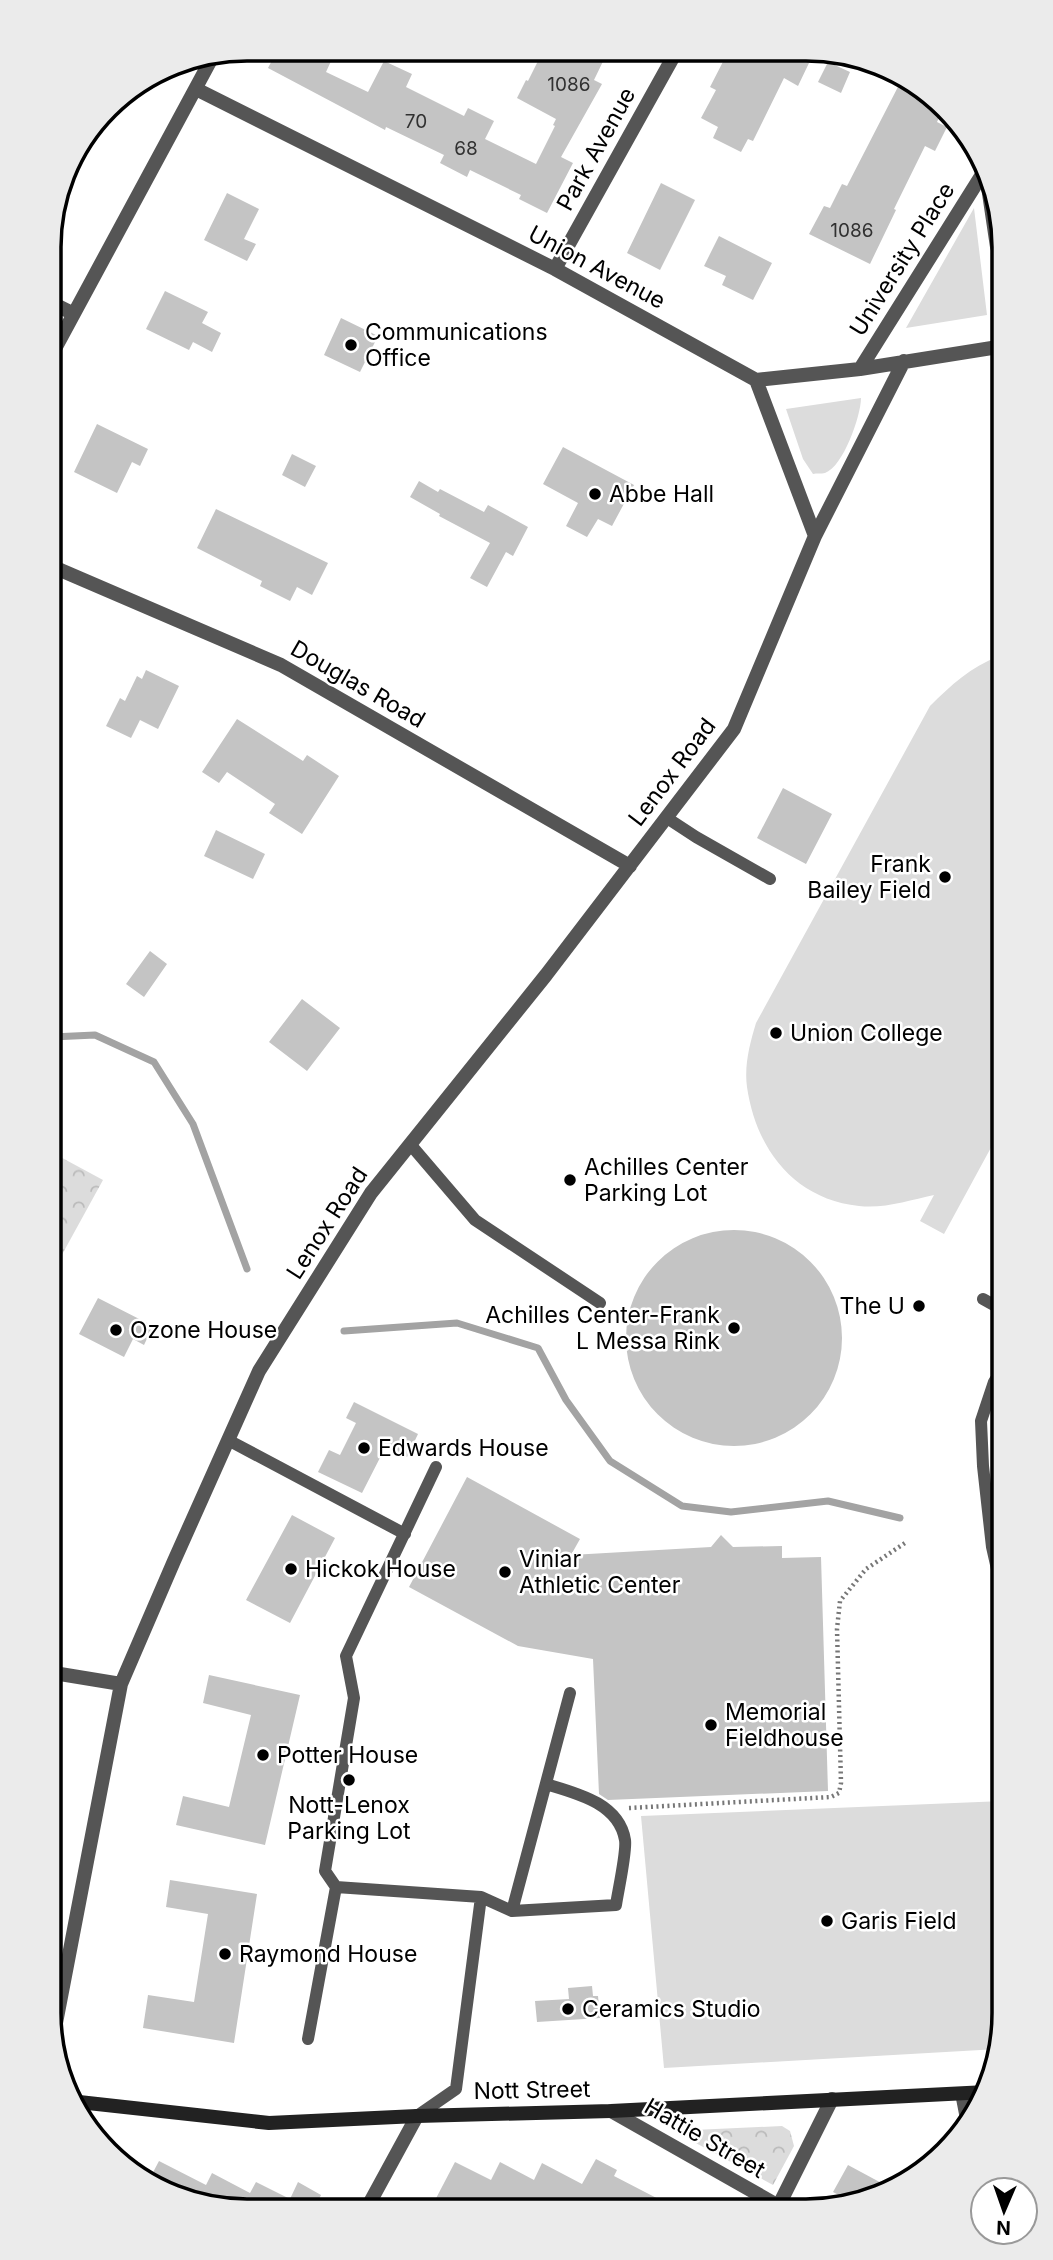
<svg xmlns="http://www.w3.org/2000/svg" width="1053" height="2260" font-family="Inter,sans-serif">
<defs>
<pattern id="forest-crowns" width="20" height="18" patternUnits="userSpaceOnUse" patternTransform="scale(1.75)"><rect width="20" height="18" fill="#dcdcdc"/><path d="M2 6a3 3 0 1 1 6 0M12 15a3 3 0 1 1 6 0" fill="none" stroke="#bbb"/></pattern>
</defs>
<rect width="100%" height="100%" fill="#fff"/>
<path fill="#dcdcdc" d="M974 208 987 315 906 328Z
M861 398C861 416 843 467 825 473 821 474 817 473 813 474L803 459 786 409Z
M999 656 1000 1131 944 1234 920 1221 934 1195C910 1200 884 1209 859 1206 794 1199 756 1149 747 1087 744 1065 750 1043 756 1023L930 706C951 685 971 667 999 656Z
M1003 1801 1004 2026 998 2049 664 2068 641 1816Z"/>
<path fill="url(#forest-crowns)" d="M53 1153 103 1180 53 1271Z
M782 2126 790 2131 794 2146 773 2185 694 2142 690 2138 689 2134 694 2130Z"/>
<g fill="none" stroke-linecap="round" stroke-linejoin="round">
<path stroke="#a3a3a3" stroke-width="7" d="M52 1037 95 1035 154 1062 193 1124 247 1269
M344 1331 457 1323 538 1348 566 1400 610 1461 682 1506 731 1512 828 1501 900 1518"/>
</g>
<path fill="#c4c4c4" d="M278 49H313L332 59 326 72 368 92 384 61 412 74 406 87 464 116 468 108 494 121 485 139 536 164 555 126 553 125 556 119 517 98 526 80 528 81 543 51H608L594 80 602 84 561 157 573 163 547 213 519 199 521 195 470 170 467 177 440 163 444 155 386 127 385 130 268 68Z
M728 52H788L809 63 798 86 784 78 753 141 748 139 741 152 713 138 718 127 701 118 716 90 710 87Z
M828 62 850 72 841 93 818 82Z
M901 81 937 98 943 109 937 122 947 127 935 151 925 146 894 209 896 210 870 264 809 234 824 206 830 208 842 184 847 186Z
M661 183 695 200 660 270 627 253Z
M227 193 259 209 244 239 256 244 247 261 204 240Z
M719 236 772 263 753 300 722 285 726 276 704 266Z
M165 291 208 312 202 323 221 333 212 352 193 342 189 350 146 329Z
M341 318 378 336 360 372 324 355Z
M97 424 148 449 140 466 132 462 117 493 74 472Z
M563 447 634 485 612 526 598 519 587 537 566 526 578 503 543 484Z
M292 454 316 466 305 487 282 475Z
M419 481 438 492 440 489 484 512 488 505 528 527 513 556 506 552 487 587 470 578 490 543 439 516 440 514 410 497Z
M216 509 328 563 312 595 297 587 290 601 260 586 262 581 197 548Z
M146 670 179 686 158 729 140 720 131 738 106 726 120 698 125 701 137 676 142 679Z
M237 719 303 761 307 755 339 776 302 834 269 813 275 804 227 772 219 783 202 772Z
M783 788 832 814 806 864 757 838Z
M216 830 265 854 253 879 204 856Z
M150 951 167 964 144 997 126 984Z
M302 999 340 1028 307 1071 269 1042Z
M626 1338a108 108 0 1 1 216 0a108 108 0 1 1-216 0Z
M98 1298 153 1326 144 1345 133 1339 124 1357 79 1334Z
M354 1402 418 1434 407 1457 386 1446 362 1493 318 1472 329 1450 340 1455 356 1423 346 1418Z
M467 1477 580 1539 571 1555 711 1547 721 1535 733 1547 782 1546V1558L821 1557 828 1791 608 1800 599 1794 593 1659 518 1646 409 1587Z
M292 1515 335 1538 290 1623 246 1600Z
M209 1675 300 1695 265 1845 176 1825 183 1796 229 1807 251 1715 203 1703Z
M170 1880 257 1894 234 2043 143 2028 148 1995 194 2002 208 1914 166 1907Z
M592 1986 593 1996H598L600 2018 537 2022 535 2001 569 1999 568 1988Z
M596 2159 617 2170 614 2176 670 2205 432 2206 455 2162 491 2180 500 2162 534 2180 542 2163 582 2184Z
M159 2161 206 2185 212 2173 250 2193 256 2182 290 2199 298 2182 321 2195 315 2207H209L150 2178Z
M848 2165 887 2186 856 2204 833 2192Z"/>
<g fill="none" stroke-linecap="round" stroke-linejoin="round">
<path stroke="#777" stroke-width="4.5" stroke-dasharray="2 3.5" stroke-linecap="butt" d="M629 1808 831 1797 839 1793 841 1783 837 1629 840 1601 866 1569 905 1543"/>
<path stroke="#555" stroke-width="12" d="M667 818 696 837 770 879
M410 1144 475 1220 600 1303
M983 1299 1001 1309
M1001 1371 994 1382 981 1421 983 1466 992 1547 1002 1591
M228 1440 405 1534
M481 1897 512 1911 616 1905C618 1891 627 1851 625 1840 619 1803 576 1793 546 1784
M512 1911 570 1693
M308 2039 336 1887
M961 2093 967 2124
M417 2116 456 2089 481 1897 336 1887 325 1871 354 1698 346 1656 436 1467"/>
<path stroke="#555" stroke-width="14" d="M196 89 555 269 756 380 860 369 998 347
M987 180 997 247
M555 269 676 52
M50 302 72 313
M50 358 213 56
M860 369 983 173
M756 380 815 536
M51 566 281 665 630 866
M54 1673 121 1684
M56 2023 121 1684 174 1561 259 1371 371 1193 546 975 734 729 815 536 904 361
M611 2111 777 2205
M779 2205 832 2099
M368 2206 417 2116"/>
<path stroke="#222" stroke-width="14" d="M79 2102 269 2123 417 2116 611 2111 987 2092"/>
</g>
<g fill="#000" stroke="#fff" stroke-width="2.5">
<circle cx="351" cy="345" r="7"/>
<circle cx="595" cy="494" r="7"/>
<circle cx="945" cy="877" r="7"/>
<circle cx="776" cy="1033" r="7"/>
<circle cx="570" cy="1180" r="7"/>
<circle cx="919" cy="1306" r="7"/>
<circle cx="734" cy="1328" r="7"/>
<circle cx="116" cy="1330" r="7"/>
<circle cx="364" cy="1448" r="7"/>
<circle cx="291" cy="1569" r="7"/>
<circle cx="505" cy="1572" r="7"/>
<circle cx="711" cy="1725" r="7"/>
<circle cx="263" cy="1755" r="7"/>
<circle cx="349" cy="1780" r="7"/>
<circle cx="827" cy="1921" r="7"/>
<circle cx="225" cy="1954" r="7"/>
<circle cx="568" cy="2009" r="7"/>
</g>
<g text-anchor="middle" dominant-baseline="central" stroke-width="5" stroke-linejoin="round" paint-order="stroke">
<g font-size="19" fill="#313131">
<text x="569" y="84">1086</text>
<text x="416" y="121">70</text>
<text x="466" y="148">68</text>
<text x="852" y="230">1086</text>
</g>
<g font-size="23" fill="#000" stroke="#fff">
<text transform="translate(596 149) rotate(-61)">Park Avenue</text>
<text transform="translate(902 259) rotate(-58)">University Place</text>
<text transform="translate(597 267) rotate(28)">Union Avenue</text>
<text transform="translate(358 684) rotate(30)">Douglas Road</text>
<text transform="translate(672 772) rotate(-53)">Lenox Road</text>
<text transform="translate(327 1223) rotate(-57)">Lenox Road</text>
<text transform="translate(532 2090) rotate(-1)">Nott Street</text>
<text transform="translate(705 2138) rotate(30)">Hattie Street</text>
</g>
<g font-size="23" fill="#000" stroke="#fff" text-anchor="start">
<text x="365" y="332">Communications<tspan x="365" dy="26">Office</tspan></text>
<text x="609" y="494">Abbe Hall</text>
<text x="931" y="864" text-anchor="end">Frank<tspan x="931" dy="26">Bailey Field</tspan></text>
<text x="790" y="1033">Union College</text>
<text x="584" y="1167">Achilles Center<tspan x="584" dy="26">Parking Lot</tspan></text>
<text x="905" y="1306" text-anchor="end">The U</text>
<text x="720" y="1315" text-anchor="end">Achilles Center-Frank<tspan x="720" dy="26">L Messa Rink</tspan></text>
<text x="130" y="1330">Ozone House</text>
<text x="378" y="1448">Edwards House</text>
<text x="519" y="1559">Viniar<tspan x="519" dy="26">Athletic Center</tspan></text>
<text x="305" y="1569">Hickok House</text>
<text x="725" y="1712">Memorial<tspan x="725" dy="26">Fieldhouse</tspan></text>
<text x="277" y="1755">Potter House</text>
<text x="349" y="1805" text-anchor="middle">Nott-Lenox<tspan x="349" dy="26">Parking Lot</tspan></text>
<text x="841" y="1921">Garis Field</text>
<text x="239" y="1954">Raymond House</text>
<text x="582" y="2009">Ceramics Studio</text>
</g>
</g>
<path d="M0 0H1053V2260H0ZM247 61H806A186 186 0 0 1 992 247V2013A186 186 0 0 1 806 2199H247A186 186 0 0 1 61 2013V247A186 186 0 0 1 247 61Z" fill="#ebebeb" fill-rule="evenodd"/>
<path fill="none" stroke="#000" stroke-width="3.5" d="M247 61H806A186 186 0 0 1 992 247V2013A186 186 0 0 1 806 2199H247A186 186 0 0 1 61 2013V247A186 186 0 0 1 247 61Z"/>
<g transform="translate(1004 2211) rotate(182)"><circle r="33" fill="#ffffff" stroke="#999999" stroke-width="2"/>
<path d="M0-5L12 26L0 18L-12 26Z" fill="#000000"/>
<text y="-10" font-size="19" font-weight="bold" text-anchor="middle" fill="#000000">N</text>
</g>
</svg>
